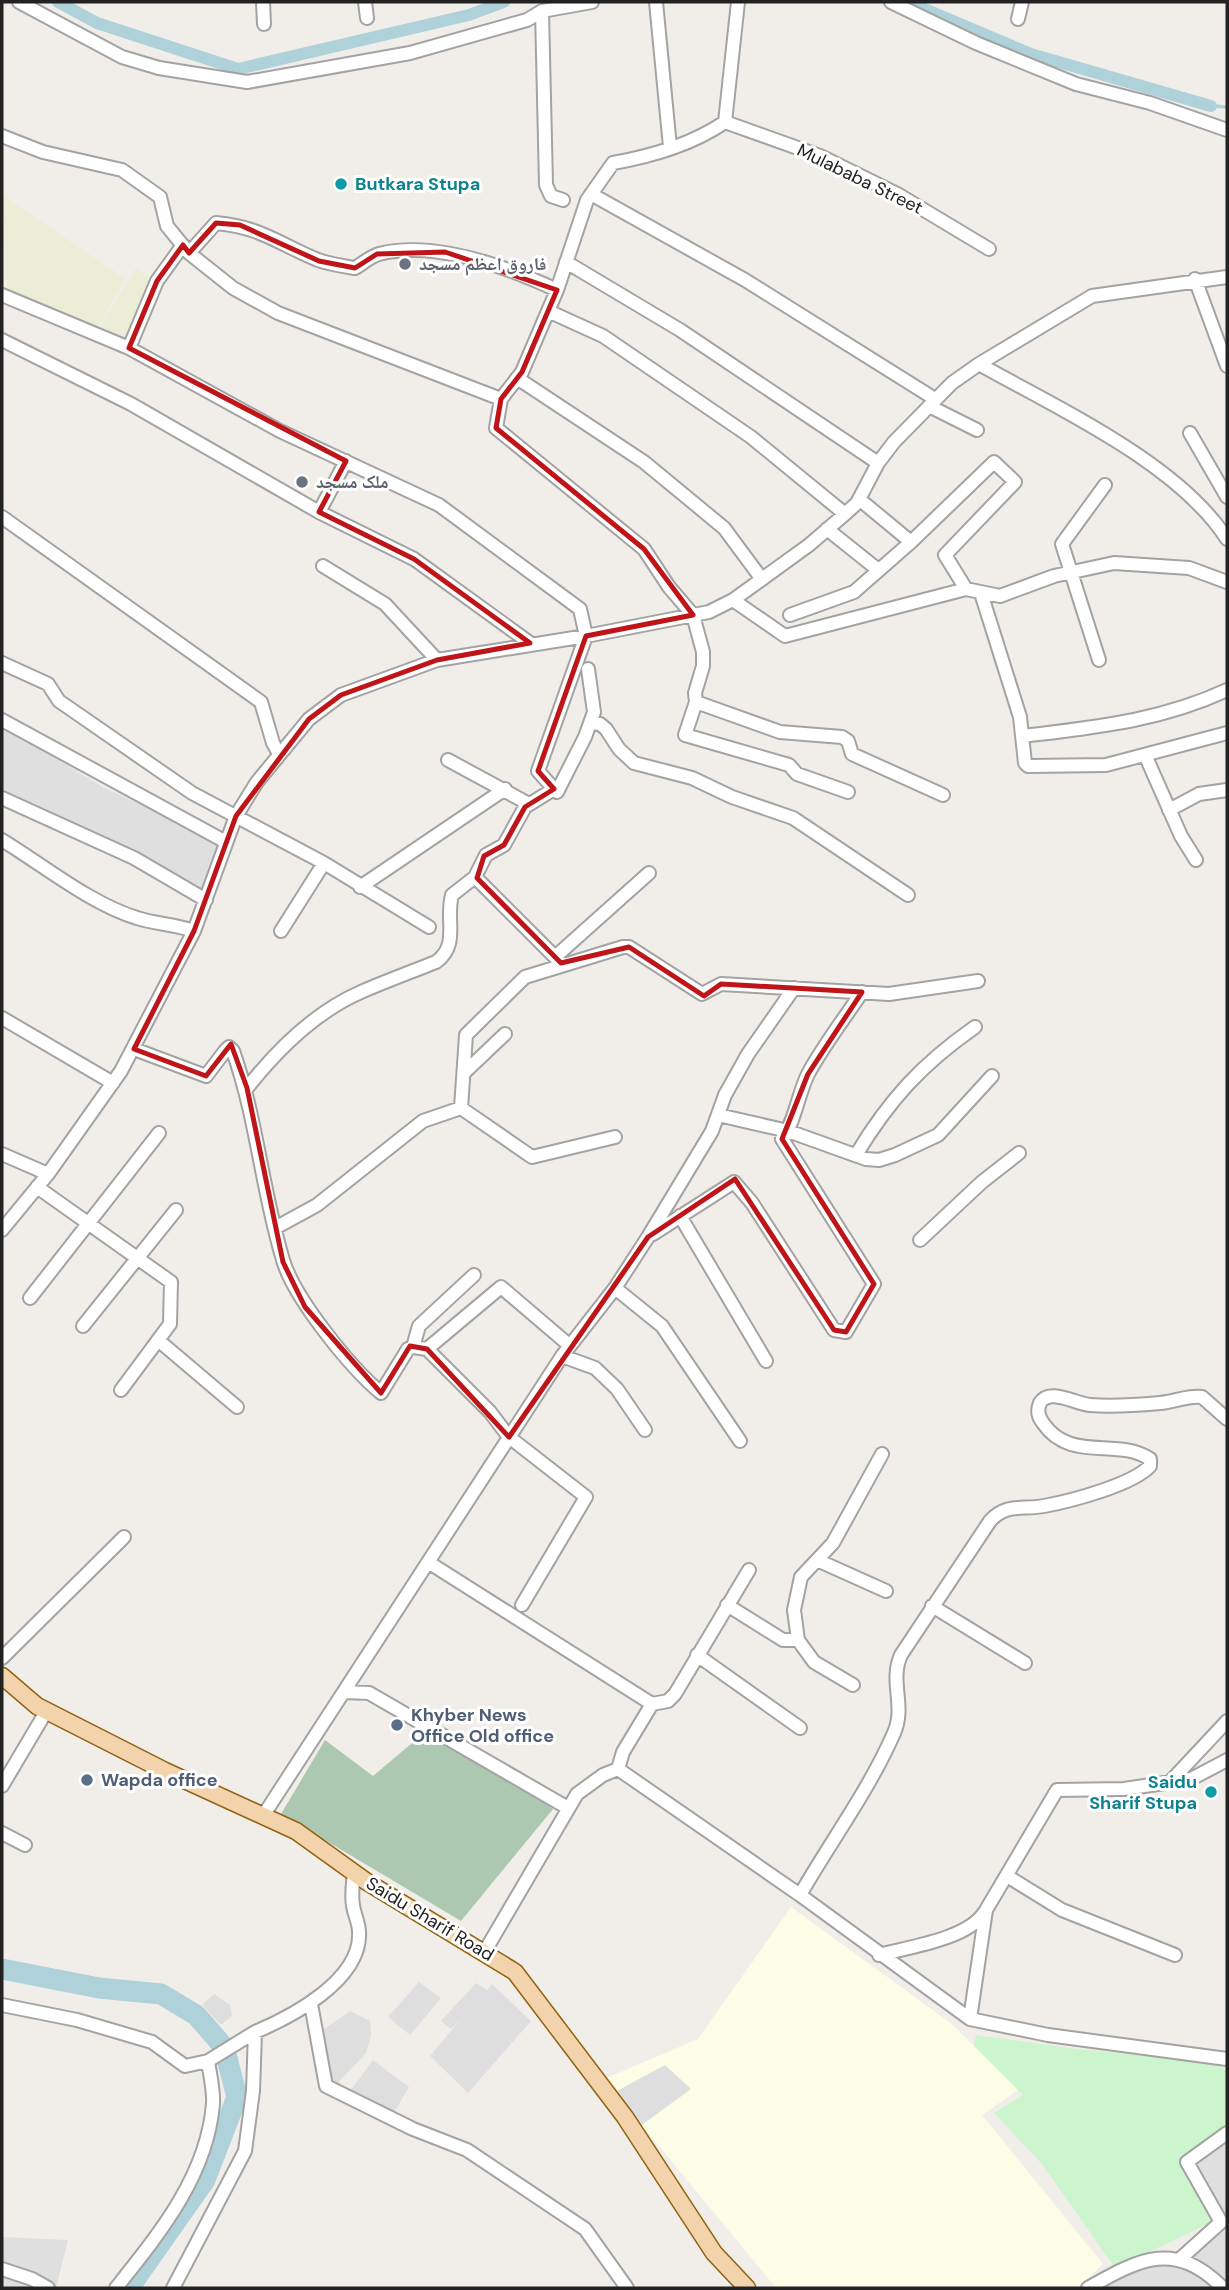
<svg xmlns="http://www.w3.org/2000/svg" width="1229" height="2290" font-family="'DM Sans','Noto Naskh Arabic',sans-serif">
<rect width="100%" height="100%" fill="#f1eeea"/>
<path fill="#e0dfdf" d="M2 726 103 787 222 843 206 900 2 797Z
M1227 2140V2288H1100L1131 2271 1200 2247 1225 2217 1204 2195 1187 2169Z
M2 2237 68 2240 56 2288H2Z"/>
<path fill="#fcfce7" d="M791 1907 952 2024 1018 2090 982 2115 1103 2264 1078 2288H776L604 2079 698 2039Z"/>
<path fill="#ecedd7" d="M3 196 126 279 97 328 7 293Z
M136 268 154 281 127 344 98 329Z"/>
<path fill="#adc8b0" d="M431 1727 553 1809 461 1921 281 1814 325 1740 373 1776Z"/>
<path fill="#ccf5ce" d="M976 2035 1077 2049 1218 2063 1227 2072V2126L1180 2160 1217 2220 1115 2268 1042 2164 994 2113 1023 2095 974 2046Z"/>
<path fill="#dedede" d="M419 1982 441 1998 410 2035 388 2017Z
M476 1983 487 1990 492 1984 531 2021 468 2093 430 2056 461 2019 451 2029 441 2021Z
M214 1994 230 2005 232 2016 221 2025 202 2005Z
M350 2011 370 2021 371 2035 366 2053 333 2088 320 2032Z
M373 2060 409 2087 392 2116 348 2094Z
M665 2065 691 2089 639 2127 615 2092Z"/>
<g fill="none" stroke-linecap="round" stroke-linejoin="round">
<path stroke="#afd1da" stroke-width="3.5" d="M1211 106 1227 107"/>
<path stroke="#afd1da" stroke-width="12" d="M58 2 97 23 238 69 469 15 504 2
M908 2 1031 54 1211 106"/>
<path stroke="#afd1da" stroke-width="21" d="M2 1969 99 1988 161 1994 196 2015 224 2047 237 2097 205 2180 129 2288"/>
<defs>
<path id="minor" d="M19 2 122 57 159 68 247 82 410 53 527 20 542 11 592 2
M263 2 264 24
M365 2 367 18
M656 2 670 147
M891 2 976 43 1076 84 1150 103 1227 130
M542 11 546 185 551 196 563 200
M1018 19 1022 2
M725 122 820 156 899 195 989 249
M2 136 43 152 122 170 160 197 167 226 189 253 233 288 278 313 501 399 496 428 644 549 669 587 693 615 703 652V666L695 693 696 702 780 732 842 737 848 741 852 754 943 795
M591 194 745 280 935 399
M189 253 216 223C261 227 279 244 318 260 329 264 343 266 355 268 362 264 371 256 379 254 434 240 507 267 557 290
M566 262 680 330 878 463
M1195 279 1227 366
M2 295 129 348 280 431 439 505 580 609 586 636 538 771 554 789 525 807 504 845 486 855 475 877 452 895C445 919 460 945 436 962 411 972 386 981 361 992 315 1012 277 1050 247 1088
M548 311 603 336 751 437 845 514
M2 340 131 404 319 512 414 559 530 643
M129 348 157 281 183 245
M979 364C1057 408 1178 463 1227 539
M517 378 644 462 724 528 761 578
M501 399 522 372 557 290 587 200 613 163C653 156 691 145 725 122L738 2
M929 406 977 430
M1190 433 1227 497
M859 499 911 542 994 462 1015 482 945 555 966 589
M319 512 346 461
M2 517 261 702 273 743 279 754
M827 529 877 569
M323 566 385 604 437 660
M981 593 1020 717 1025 763 1028 766 1106 765 1227 733
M733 600 785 636 966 589 1000 596 1054 576 1114 563 1189 568 1227 582
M790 615 854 592 911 542
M1099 660 1062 544 1105 485
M2 663 48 684 59 701 192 793 324 863 429 927
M696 702 685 735 789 765 797 774 848 792
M2 720 226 842
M591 723 600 724 606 729 619 749 634 763 692 778 732 797 793 818 908 895
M1023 736C1096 727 1160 721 1227 690
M1146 757 1181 836 1196 860
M448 760 529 804
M557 792 585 737 594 712 588 669
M2 798 134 858 206 900
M1169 810 1199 794 1227 790
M2 840C43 865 91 904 137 918 155 924 175 924 194 931
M475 877 561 963
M360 887 505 789
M281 931 324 863
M555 957 649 873
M2 1018 113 1083
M134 1049 206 1076 225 1051 229 1047 233 1051C257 1119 262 1191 283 1260 294 1298 350 1367 381 1393L408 1349 413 1347 427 1349 501 1287 569 1345
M465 1072 505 1034
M461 1108 466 1035 471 1030 525 977 623 947H629L702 994 721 984 889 994 978 981
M718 1115 788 1131 866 1159 879 1160 895 1155 938 1135 992 1076
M2 1154 48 1174
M856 1155C889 1100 922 1064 975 1027
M37 1187 171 1282 170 1324 121 1390
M680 1216 766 1361
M275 1228 317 1205 423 1121 461 1108 532 1157 615 1137
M2 1230 48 1174 121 1071 194 931 236 816 257 782 309 719 341 695 437 660 586 636 709 612 733 600 809 545 845 514 857 503 878 463 894 442 952 383 979 364 1092 296 1227 277
M653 1234 734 1182 752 1203 834 1330 846 1332 874 1284 782 1139C795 1122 798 1094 808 1074 823 1046 844 1019 862 992
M920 1240 982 1182 1019 1153
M615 1288 662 1326 740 1441
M30 1298 159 1133
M83 1326 176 1210
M158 1340 237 1407
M413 1347 419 1326 474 1275
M427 1349 490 1412 509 1437 586 1497 522 1605
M562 1356 595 1368 617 1389 645 1430
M817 1560 886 1591
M428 1562 652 1704 668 1701 675 1694 749 1570
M727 1605 783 1640H798
M932 1606 1025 1663
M697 1655 800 1728
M2 1658 124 1537
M853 1685 814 1662 798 1640 794 1610 801 1577 833 1543 882 1454
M344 1692 369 1693 568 1808
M618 1769 800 1895 970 2019 1048 2035 1227 2059
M618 1769 623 1752 652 1704
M1170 1782 1227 1721
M2 1786 47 1710
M263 1816 562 1356 615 1288 648 1237 712 1131 725 1095 748 1054 794 988
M2 1833 25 1845
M1007 1876 1062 1910 1175 1955
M800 1895C831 1841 869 1790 894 1733 906 1706 889 1681 901 1655L990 1521C1006 1503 1022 1510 1044 1506 1071 1501 1132 1485 1150 1466V1459C1117 1437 1070 1463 1043 1423 1038 1417 1037 1410 1040 1403 1049 1387 1076 1404 1090 1405 1112 1407 1138 1405 1160 1403 1174 1402 1188 1395 1202 1397L1227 1419
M485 1951 577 1794 603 1775 618 1769
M879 1955C909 1947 967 1939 984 1913
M311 2004 326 2086 413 2129 467 2150 585 2229 627 2288
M2 2005 77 2020 152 2042 185 2066 208 2061C210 2075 214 2091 213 2104 207 2176 159 2234 116 2288
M970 2019 986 1910 1057 1790 1124 1789 1191 1779 1227 1760
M208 2061 255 2032
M1180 2259 1221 2222 1187 2162 1227 2133
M2 2269 32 2279 48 2288
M173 2288 245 2151 253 2091 255 2032C291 2017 362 1980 359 1932 359 1923 354 1914 353 1905 351 1895 353 1883 354 1873
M1088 2288C1141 2258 1175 2240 1223 2288"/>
<path id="major" d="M2 1676 37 1706 165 1771 296 1831 367 1882 515 1972 625 2117 714 2253 747 2288"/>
</defs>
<use href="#minor" stroke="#a3a3a3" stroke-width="16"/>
<use href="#major" stroke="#906210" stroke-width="19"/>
<use href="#minor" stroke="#fff" stroke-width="12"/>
<use href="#major" stroke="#f3d3ac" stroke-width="16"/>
</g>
<path fill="none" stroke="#bf1519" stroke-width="5" stroke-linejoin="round" d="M216 223 240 225 319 261 355 268 377 254 445 252 557 290 522 372 501 399 496 428 644 549 693 615 586 636 538 771 554 789 525 807 504 845 484 856 477 878 561 963 629 947 704 996 721 984 862 992 808 1074 782 1139 874 1284 846 1332 834 1330 735 1179 648 1237 509 1437 427 1349 410 1346 381 1393 305 1307 283 1262 247 1088 231 1044 206 1076 134 1049 194 931 236 816 309 719 341 695 437 660 530 643 414 559 319 512 346 461 129 348 157 281 183 245 189 253Z"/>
<g fill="#0f9aa8" stroke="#fff" stroke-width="2.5">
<circle cx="341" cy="184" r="7"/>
<circle cx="1211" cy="1792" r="7"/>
</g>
<g fill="#6b7280" stroke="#fff" stroke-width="2.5">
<circle cx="405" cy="264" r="7"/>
<circle cx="302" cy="482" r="7"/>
</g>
<g fill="#5c6f8a" stroke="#fff" stroke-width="2.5">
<circle cx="397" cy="1725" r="7"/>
<circle cx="87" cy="1780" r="7"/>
</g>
<g text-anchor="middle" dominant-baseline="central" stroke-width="6" stroke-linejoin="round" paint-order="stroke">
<g font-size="18" fill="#222" stroke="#fff">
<text transform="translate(860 179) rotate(26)">Mulababa Street</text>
<text transform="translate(430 1919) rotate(31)">Saidu Sharif Road</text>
</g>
<g font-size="18" font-weight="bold" fill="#0d838f" stroke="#fff" text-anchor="start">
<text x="355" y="184">Butkara Stupa</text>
<text x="1197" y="1782" text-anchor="end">Saidu<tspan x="1197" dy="21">Sharif Stupa</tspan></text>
</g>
<g font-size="18" font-weight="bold" fill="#5b616d" stroke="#fff" text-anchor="start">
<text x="419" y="264">فاروق اعظم مسجد</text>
<text x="316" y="482">ملک مسجد</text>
</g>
<g font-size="18" font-weight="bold" fill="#4e5e75" stroke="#fff" text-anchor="start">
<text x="411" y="1715">Khyber News<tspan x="411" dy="21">Office Old office</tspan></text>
<text x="101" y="1780">Wapda office</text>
</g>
</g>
<rect width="1229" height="2290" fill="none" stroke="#222222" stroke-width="7"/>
</svg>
